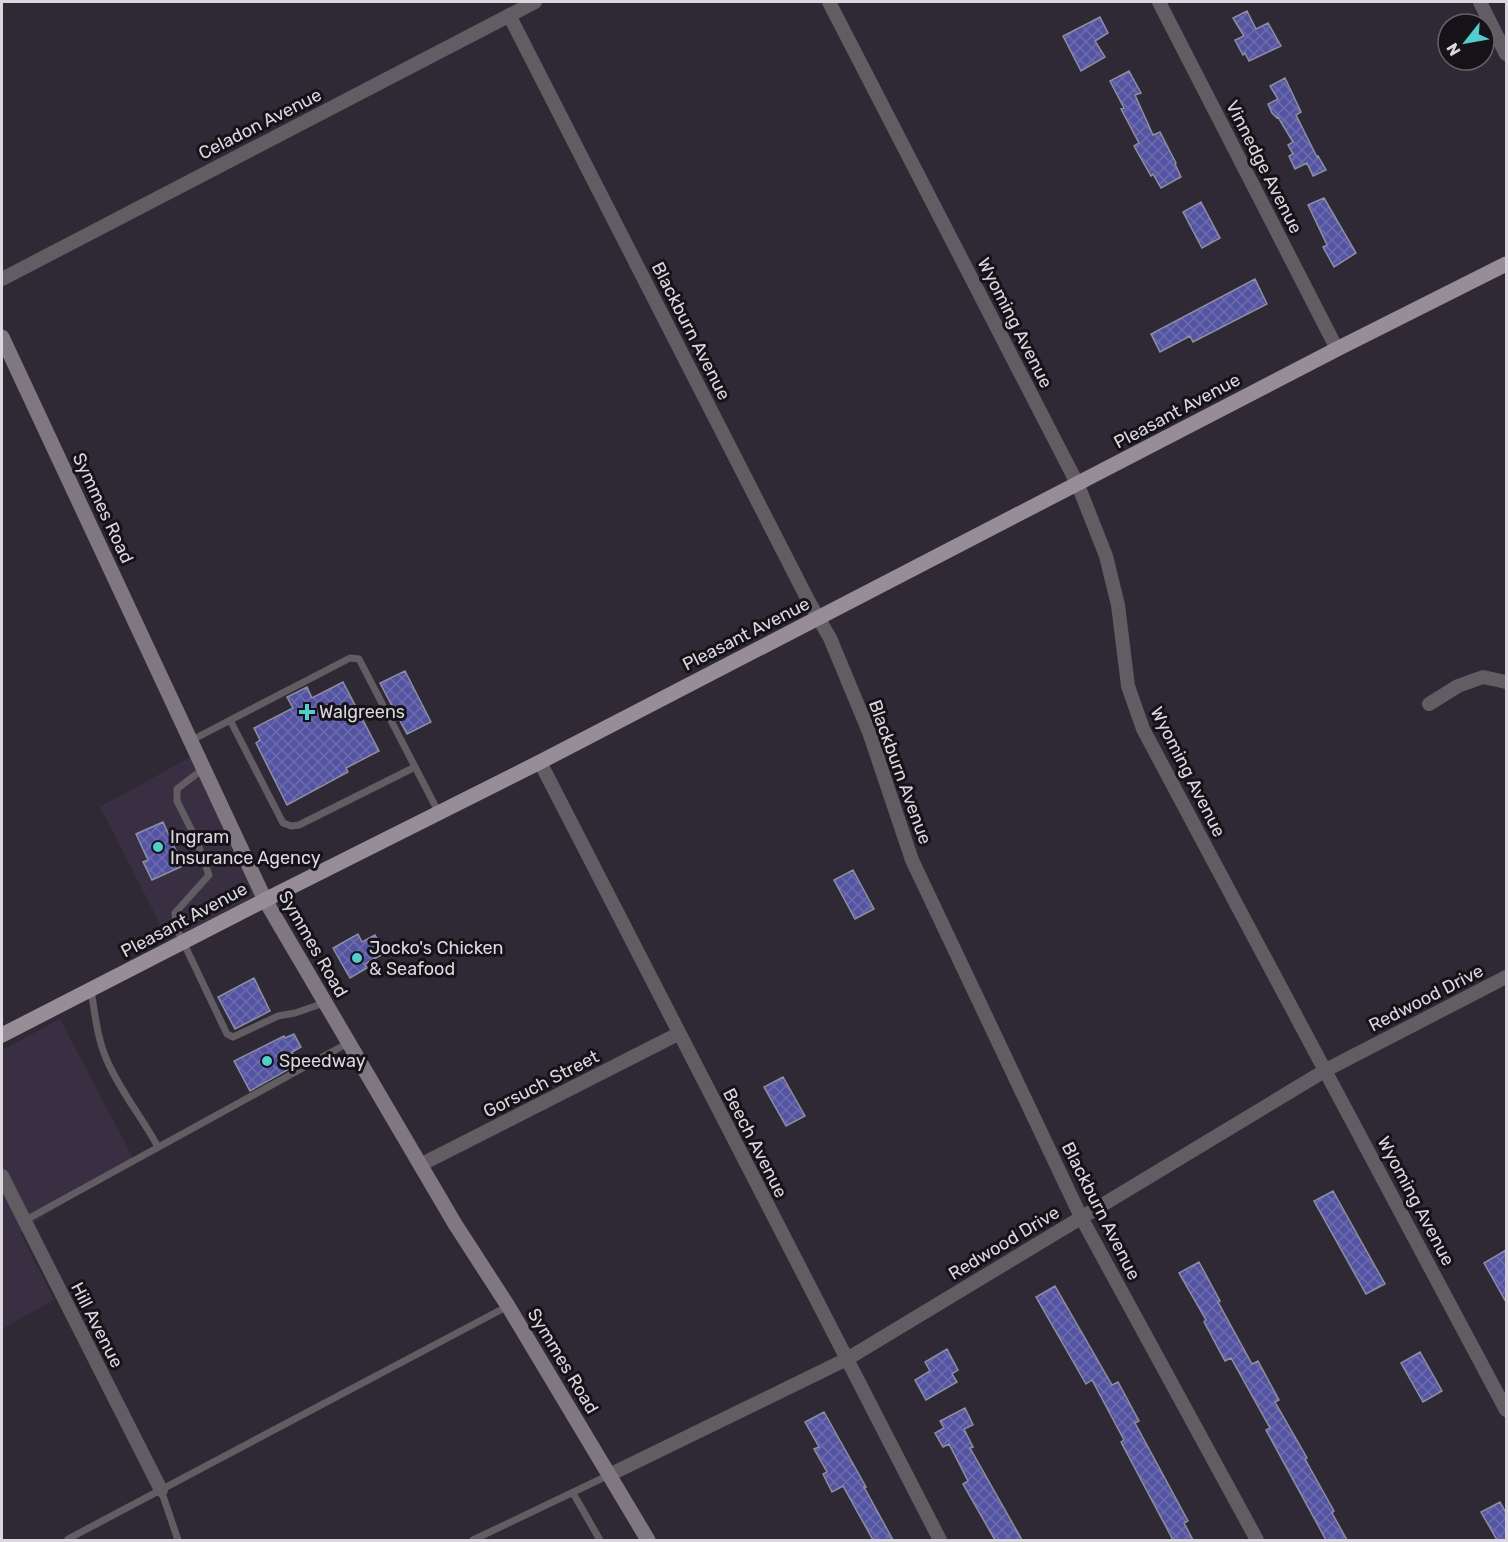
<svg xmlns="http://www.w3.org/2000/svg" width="1508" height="1542" font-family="Rubik,sans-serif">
<defs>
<pattern id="building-cross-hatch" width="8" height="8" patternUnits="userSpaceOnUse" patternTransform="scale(1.5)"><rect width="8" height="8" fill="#5554a2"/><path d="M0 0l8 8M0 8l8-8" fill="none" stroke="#6d6cae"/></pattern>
</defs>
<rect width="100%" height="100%" fill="#2e2935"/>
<path fill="#383042" d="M196 754 265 900 173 949 100 807Z
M60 1019 133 1158 20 1232 54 1300 2 1329V1050Z"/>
<path fill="url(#building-cross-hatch)" stroke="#8e8f9f" stroke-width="1.5" d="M1247 11 1256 29 1268 23 1281 46 1249 61 1245 53 1243 55 1235 40 1244 36 1233 18Z
M1100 17 1108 33 1095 41 1105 57 1081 71 1063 36Z
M1129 71 1141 93 1135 95 1153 135 1160 132 1176 163 1175 164 1181 177 1161 188 1153 174 1151 176 1134 146 1139 143 1121 109 1124 108 1110 81Z
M1285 78 1301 112 1296 115 1317 157 1318 156 1326 170 1313 176 1307 163 1295 169 1289 156 1293 154 1288 145 1293 142 1278 117 1277 118 1272 113 1268 104 1278 99 1270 86Z
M1324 198 1356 253 1334 267 1323 247 1327 245 1308 205Z
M1201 202 1220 238 1202 248 1183 212Z
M1255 279 1267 304 1193 342 1190 336 1160 352 1151 334Z
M405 671 431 722 407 734 380 683Z
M343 682 379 751 346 768 348 772 287 805 256 743 260 740 254 728 293 708 287 697 307 687 312 698Z
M163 822 183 866 152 880 143 862 148 860 136 834Z
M853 870 874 909 855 919 834 880Z
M358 934 362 942 375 935 385 953 365 964 367 968 350 978 333 948Z
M254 978 270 1011 235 1029 218 997Z
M294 1034 301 1047 292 1052 298 1064 250 1091 234 1061 284 1036 285 1038Z
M783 1077 805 1116 786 1126 764 1087Z
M1333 1191 1385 1284 1366 1294 1314 1201Z
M1506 1250V1302L1484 1263Z
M1199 1262 1220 1301 1218 1302 1252 1364 1258 1361 1279 1400 1275 1402 1307 1458 1305 1459 1334 1511 1332 1513 1347 1540H1326L1266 1430 1270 1428 1231 1358 1225 1361 1204 1322 1206 1320 1179 1273Z
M1055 1286 1112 1385 1118 1382 1139 1421 1135 1423 1188 1521 1184 1523 1193 1540H1173L1121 1442 1124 1440 1092 1380 1086 1384 1036 1297Z
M947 1349 958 1370 952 1374 957 1382 926 1400 915 1380 930 1371 925 1362Z
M1420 1352 1442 1391 1423 1402 1401 1363Z
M965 1408 973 1425 964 1429 973 1447 970 1448 1022 1540H995L963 1484 968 1481 949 1444 943 1447 935 1433 944 1428 940 1421Z
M824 1412 866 1487H864L893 1540H873L843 1486 832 1492 823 1474 827 1472 814 1449 819 1447 805 1422Z
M1500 1502 1506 1513V1540H1497L1481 1512Z"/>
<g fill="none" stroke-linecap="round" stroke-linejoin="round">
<path stroke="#625d62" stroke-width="7" d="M230 720 283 823 291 826 299 825 415 767
M190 741 350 658 359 659 439 813
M203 769 177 789V801L196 839 209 875 175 913 176 927 227 1034 233 1037 278 1016 295 1013 324 1003
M91 990C95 1013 97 1037 106 1058 119 1090 142 1117 158 1147
M24 1221 348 1043
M161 1490 178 1540
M573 1493 600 1540
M68 1539 508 1306
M473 1540 609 1475"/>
<path stroke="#625d62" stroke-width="14" d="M829 2 1078 485 1106 556 1118 605 1128 686 1143 729 1506 1410
M1159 2 1337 349
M1480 2 1506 54
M509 15 809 602 830 638 869 732 912 860 1081 1217 1257 1540
M2 279 535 2
M1429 704 1458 686 1483 677 1506 682
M540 762 940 1540
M420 1165 678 1034
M2 1176 161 1490
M609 1475 847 1359 1326 1070 1506 977"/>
<path stroke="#807880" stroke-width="15" d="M2 337 265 900 455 1224 508 1306 648 1540"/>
<path stroke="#978d97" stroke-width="15" d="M2 1035 265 900 540 762 1337 349 1506 264"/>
</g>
<g fill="#52cdcd" stroke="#151318" stroke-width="2">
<path d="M304 703h6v6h6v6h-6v6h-6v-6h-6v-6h6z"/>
<circle cx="158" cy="847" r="6"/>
<circle cx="357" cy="958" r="6"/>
<circle cx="267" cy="1061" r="6"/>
</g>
<g text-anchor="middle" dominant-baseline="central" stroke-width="6" stroke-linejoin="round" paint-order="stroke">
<g font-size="18" fill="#dad7df" stroke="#151318">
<text transform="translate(260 124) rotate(-27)">Celadon Avenue</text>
<text transform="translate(1264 167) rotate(63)">Vinnedge Avenue</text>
<text transform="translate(1015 323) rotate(63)">Wyoming Avenue</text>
<text transform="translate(691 331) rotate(63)">Blackburn Avenue</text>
<text transform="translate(1177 411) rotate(-28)">Pleasant Avenue</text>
<text transform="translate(103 508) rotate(65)">Symmes Road</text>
<text transform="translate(746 634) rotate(-27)">Pleasant Avenue</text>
<text transform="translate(900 772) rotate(70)">Blackburn Avenue</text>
<text transform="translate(1188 772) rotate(63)">Wyoming Avenue</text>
<text transform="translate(184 920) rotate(-28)">Pleasant Avenue</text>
<text transform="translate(313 944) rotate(60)">Symmes Road</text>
<text transform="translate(1426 998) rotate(-27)">Redwood Drive</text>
<text transform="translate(541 1084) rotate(-27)">Gorsuch Street</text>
<text transform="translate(755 1143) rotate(63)">Beech Avenue</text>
<text transform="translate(1416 1201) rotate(62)">Wyoming Avenue</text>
<text transform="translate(1101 1211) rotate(63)">Blackburn Avenue</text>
<text transform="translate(1004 1243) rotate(-31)">Redwood Drive</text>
<text transform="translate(97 1325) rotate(63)">Hill Avenue</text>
<text transform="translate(563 1361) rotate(59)">Symmes Road</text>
</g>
<g font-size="18" fill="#dad7df" stroke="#151318" text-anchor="start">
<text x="319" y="712">Walgreens</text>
<text x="170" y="837">Ingram<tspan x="170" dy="21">Insurance Agency</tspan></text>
<text x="369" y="948">Jocko's Chicken<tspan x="369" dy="21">&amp; Seafood</tspan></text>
<text x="279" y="1061">Speedway</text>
</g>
</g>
<rect width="1508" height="1542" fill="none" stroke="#dad7df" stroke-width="6"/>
<g transform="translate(1466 42) rotate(239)"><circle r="28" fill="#151318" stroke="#646168" stroke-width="1.5"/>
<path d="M0-4.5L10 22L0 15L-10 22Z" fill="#52cdcd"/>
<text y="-9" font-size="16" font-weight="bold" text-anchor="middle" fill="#dad7df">N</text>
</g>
</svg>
